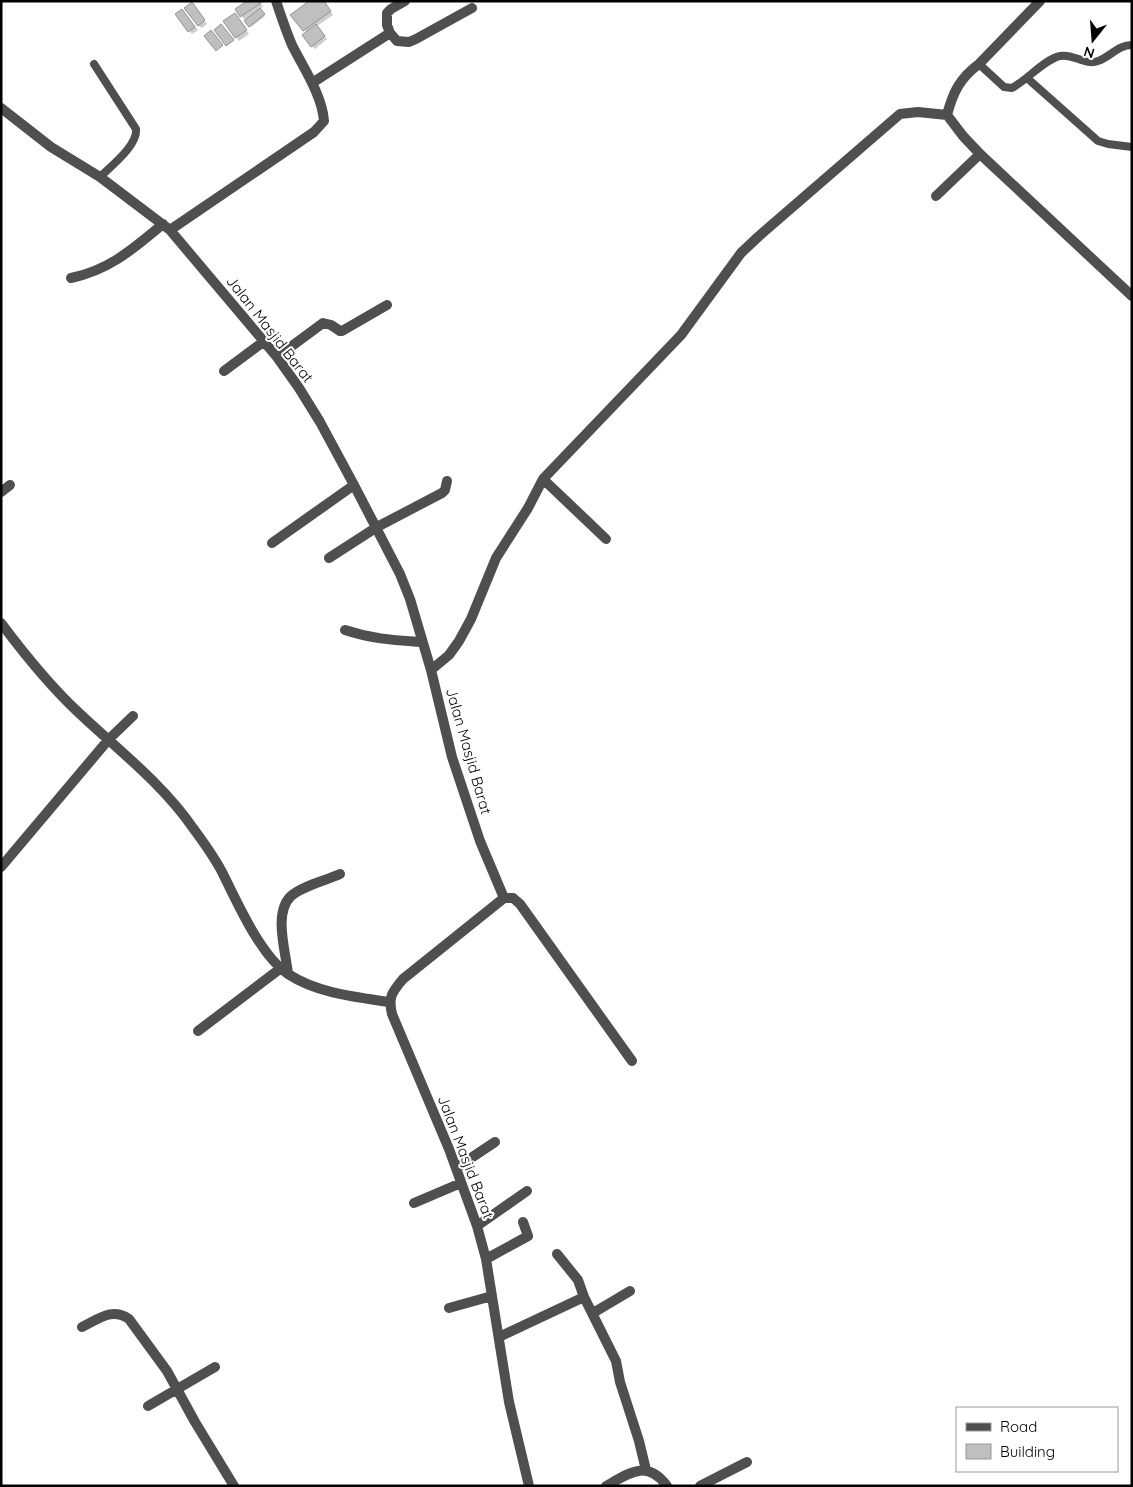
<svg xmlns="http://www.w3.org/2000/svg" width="1133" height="1487" font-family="Quicksand,sans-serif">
<rect width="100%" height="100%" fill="#fff"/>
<path fill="#0003" d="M259 1 263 7 259 9 265 16 251 27 236 10Z
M311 1H324L333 15 317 26 327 39 315 49 312 46 307 33 292 15Z
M195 7 207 24 202 28 198 25Z
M185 13 198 30 192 34 176 14Z
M237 18 249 34 239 41 225 22Z"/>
<path fill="#bfbfbf" stroke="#939393" d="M247 1H259L261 3 240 17 235 9Z
M309 1H324L331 11 303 31 290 15Z
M192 2 205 20 198 26 184 8Z
M260 8 265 14 249 27 244 21Z
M182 9 195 27 188 32 175 14Z
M235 13 247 30 235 38 223 21Z
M221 24 234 40 226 46 214 30Z
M316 24 325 36 311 47 302 35Z
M211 30 223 45 216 51 204 36Z"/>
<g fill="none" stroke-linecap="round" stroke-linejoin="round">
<path stroke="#4f4f4f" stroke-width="8" d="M94 64 136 129C138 145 111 166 100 177
M979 64 1004 87 1012 88C1027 80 1045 59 1060 56 1073 53 1085 66 1098 61 1110 57 1118 45 1132 45
M1027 78 1098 141 1108 144 1132 147"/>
<path stroke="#4f4f4f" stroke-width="10" d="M1040 1 979 64C960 78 953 92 947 115L963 136 980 154 1132 296
M390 33 387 25V13L391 9 405 1
M312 83 390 33 397 41 409 42 416 39 472 8
M1 108 51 147 100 177 170 230 277 357 299 388 320 422 354 485 400 574 410 599 431 670 452 757 480 841 504 898 403 979C392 992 388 997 392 1014L449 1149 477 1226 486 1259 509 1402 529 1486
M936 196 980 154
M170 230 314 132 324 121C322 95 304 69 292 45 286 31 281 16 276 1
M71 278C110 270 134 248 163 224
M277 357 323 323 331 325 340 331H342L387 305
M224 371 263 342
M543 479 606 539
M1 492 10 485
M272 543 354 485
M329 558 377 527 442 493 445 490 447 481
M1 623C25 655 49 685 78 712 117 749 162 783 193 828 204 843 216 859 224 876 238 904 261 956 288 974 317 993 355 997 389 1002
M345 630C372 639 393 640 422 642
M431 670 449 655 459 641 471 619 496 558 528 508 543 479 681 335 741 253 759 236 900 114 918 112 947 115
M1 867 109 739 133 716
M504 898H513L520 904 632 1061
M288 974C286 952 273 913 291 896 302 886 327 880 340 874
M198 1031 281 968
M456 1168 495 1142
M414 1203 461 1183
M477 1226 527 1191
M557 1254 578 1280 584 1297
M486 1259 528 1236 523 1222
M449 1308 492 1296
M593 1313 630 1291
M82 1327C99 1319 112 1307 129 1319L167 1371 195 1422 234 1486
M499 1337 584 1297 616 1361 620 1382 639 1441 646 1470
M148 1406 215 1367
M606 1486C629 1473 647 1459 667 1486
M700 1486 747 1462"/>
</g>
<g text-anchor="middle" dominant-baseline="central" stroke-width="4" stroke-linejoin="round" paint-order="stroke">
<g font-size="15" fill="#000" stroke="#fff">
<text transform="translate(270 329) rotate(52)">Jalan Masjid Barat</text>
<text transform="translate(469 751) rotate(74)">Jalan Masjid Barat</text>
<text transform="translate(466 1157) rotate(69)">Jalan Masjid Barat</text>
</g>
</g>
<rect width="1133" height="1487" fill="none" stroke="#000000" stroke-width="5"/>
<rect x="956" y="1407" width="162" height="65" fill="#ffffff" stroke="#999999"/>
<rect x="966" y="1423" width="25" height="8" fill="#4f4f4f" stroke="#999999"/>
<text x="1000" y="1432" font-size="15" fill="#000000">Road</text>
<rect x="966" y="1444" width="25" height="15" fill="#bfbfbf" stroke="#999999"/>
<text x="1000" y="1457" font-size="15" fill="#000000">Building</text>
<g transform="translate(1093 40) rotate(197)" stroke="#ffffff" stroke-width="4" paint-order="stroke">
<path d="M0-4L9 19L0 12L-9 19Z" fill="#000000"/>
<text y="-8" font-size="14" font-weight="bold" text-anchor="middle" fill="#000000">N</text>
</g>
</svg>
